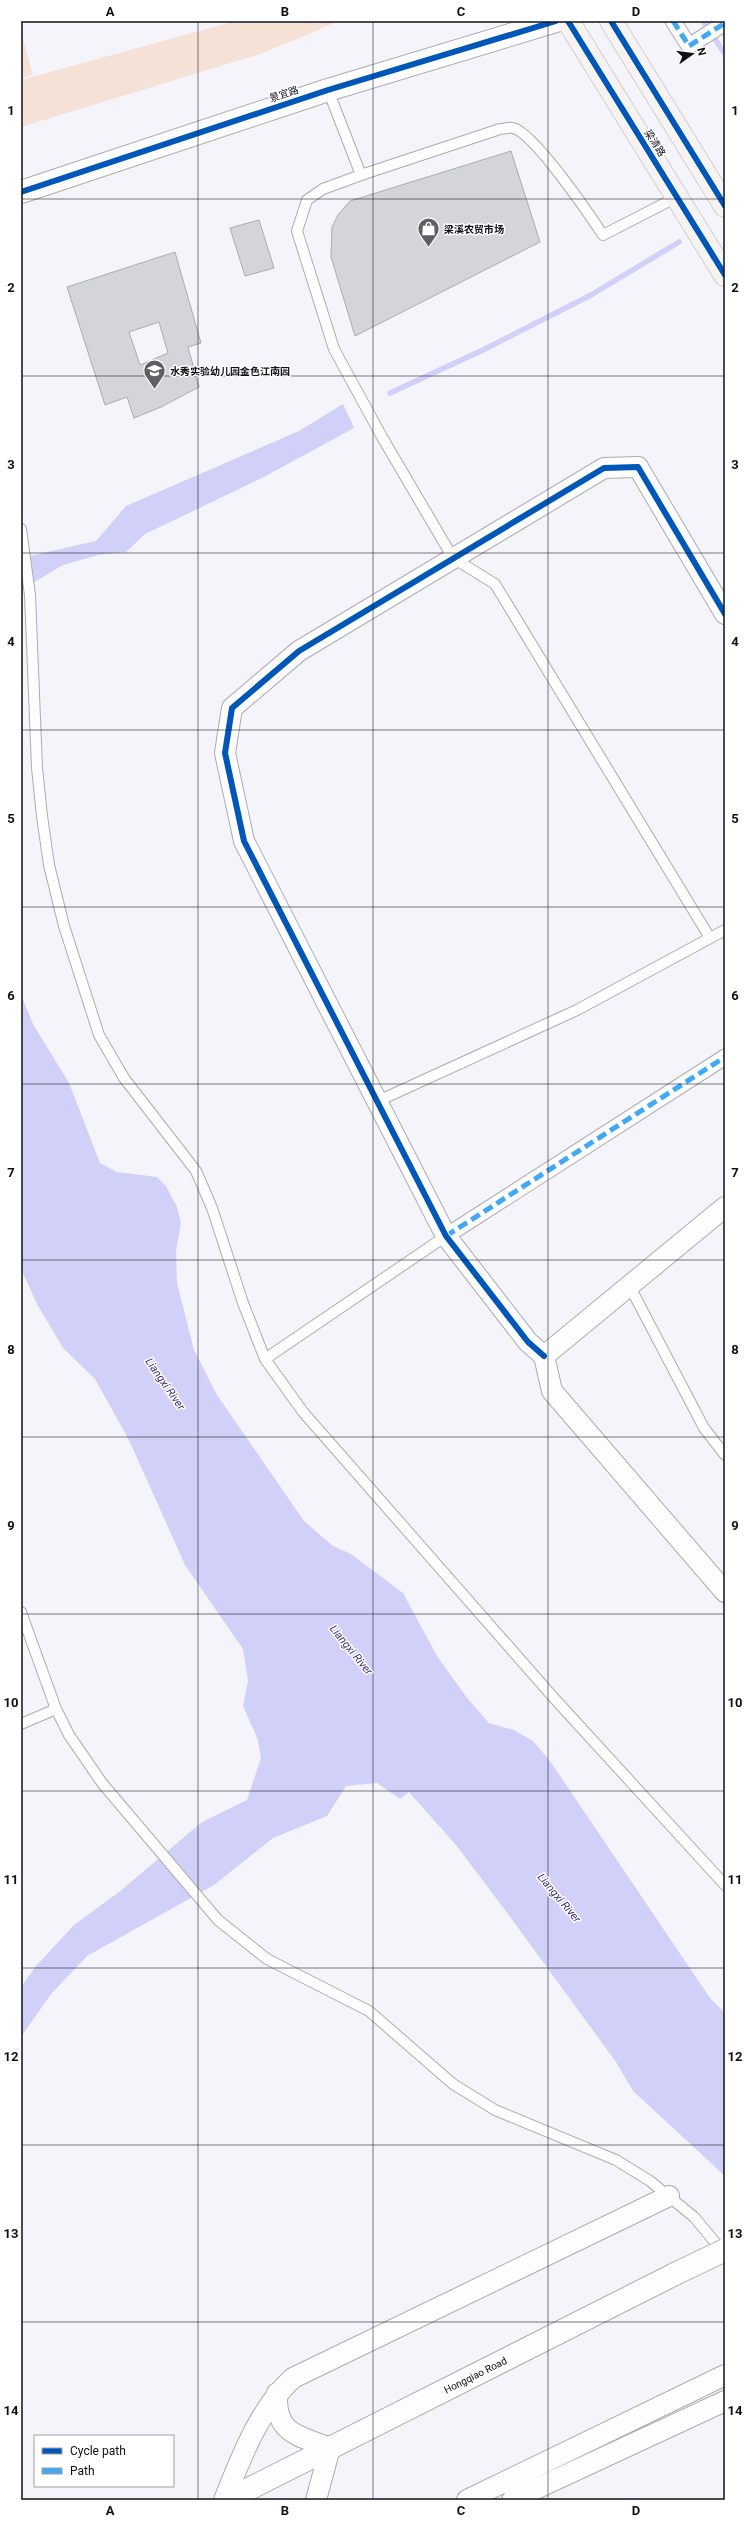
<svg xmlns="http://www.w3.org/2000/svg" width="746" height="2521" font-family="Roboto,'Noto Sans SC',sans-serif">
<rect width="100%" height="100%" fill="#f4f4fa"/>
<path fill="#f6e1d7" d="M236 21H339L263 53 21 127V80Z
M21 31 33 75 21 78Z"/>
<path fill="#d0d0f8" d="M343 404 354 428 262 478 145 534 126 552 98 555 63 565 21 590V558L96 541 126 506 299 431Z
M21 995 33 1024 69 1083 100 1163 117 1172 157 1177 166 1186 177 1207 181 1223 176 1251 177 1283 194 1350 217 1395 304 1521 333 1546 351 1554 403 1593 437 1656 467 1698 489 1723 514 1730 533 1741 550 1761 710 1998 725 2013V2176L633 2091 616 2062 508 1914 456 1845 409 1792 400 1799 377 1783 346 1786 327 1816 273 1838 214 1885 87 1956 51 1994 21 2037V1987L36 1966 74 1925 119 1892 202 1822 247 1800 261 1758 258 1740 243 1706 248 1681 243 1649 185 1565 129 1440 95 1379 63 1348 37 1304 21 1269Z"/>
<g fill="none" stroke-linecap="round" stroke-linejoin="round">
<path stroke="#d0d0f8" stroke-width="5.5" d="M703 21 725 54
M390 393 483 350 591 295 679 242"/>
</g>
<path fill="#d4d4db" stroke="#ababb1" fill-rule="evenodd" d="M511 151 540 242 355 336 331 257 332 227 338 215 350 201Z
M259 220 274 268 245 276 230 228Z
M175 252 201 343 188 347 199 387 161 407 134 418 127 397 105 405 67 287ZM159 322 168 353 140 365 129 332Z"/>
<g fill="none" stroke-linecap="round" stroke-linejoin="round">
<defs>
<path id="service" d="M328 90 361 175 323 189 307 200 297 231 334 349 382 437 453 558 495 584 710 938
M361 175 500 129C504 129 509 127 513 128 534 133 589 214 603 235L677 197
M21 529 30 595 37 768 42 816 49 865 64 926 99 1035 124 1078 196 1171 212 1208 243 1303 265 1359 303 1412 553 1697 725 1885
M378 1101 577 1010 725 930
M629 1285 704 1428 725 1455
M265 1359 446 1236
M21 1612 56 1709 69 1735 102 1783 218 1920 267 1959 369 2011 453 2084 495 2110 616 2160 650 2181 694 2217 724 2253
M21 1724 56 1709"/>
<path id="pedestrian" d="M673 21 689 46 725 23
M446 1236 725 1057"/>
<path id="minor" d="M725 1207 544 1356 552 1391 725 1592
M544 1356 528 1342 446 1236 244 841 225 753 232 708 299 651 604 468 638 467 725 614
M277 2393C275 2434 297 2435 330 2448L316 2500
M224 2500C241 2458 259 2409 293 2378L669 2196
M467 2500 725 2375
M512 2500 725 2401"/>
<path id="tertiary" d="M21 192 328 90 556 21"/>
<g id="secondary">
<path id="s1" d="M227 2500 675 2274"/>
</g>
<path id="primary" d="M568 21 725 275
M611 21 725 206"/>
</defs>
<use href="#service" stroke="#acacb2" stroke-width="12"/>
<use href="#pedestrian" stroke="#acacb2" stroke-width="17"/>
<use href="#minor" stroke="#acacb2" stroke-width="22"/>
<use href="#tertiary" stroke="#acacb2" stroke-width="24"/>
<use href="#secondary" stroke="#acacb2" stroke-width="24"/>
<use href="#primary" stroke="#d0d0d4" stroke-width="24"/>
<use href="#service" stroke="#fdfdfe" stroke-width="10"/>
<use href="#pedestrian" stroke="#fdfdfe" stroke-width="15"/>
<use href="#minor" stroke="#fdfdfe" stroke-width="20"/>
<use href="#tertiary" stroke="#fdfdfe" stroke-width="22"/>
<use href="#secondary" stroke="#fdfdfe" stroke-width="22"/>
<use href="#primary" stroke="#f7f3f2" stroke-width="22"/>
<defs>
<path id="secondary-bridge" d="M675 2274 725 2250"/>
</defs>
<use href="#secondary-bridge" stroke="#acacb2" stroke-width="24" stroke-linecap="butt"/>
<use href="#secondary-bridge" stroke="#fdfdfe" stroke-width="22"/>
<path stroke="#3fa9f5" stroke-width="5" stroke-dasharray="10 5" stroke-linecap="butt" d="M673 21 689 46 725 23
M446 1236 725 1057"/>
<defs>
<path id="cycleway" d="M568 21 725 275
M611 21 725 206
M21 192 328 90 556 21
M544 1356 528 1342 446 1236 244 841 225 753 232 708 299 651 604 468 638 467 725 614"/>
</defs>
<use href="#cycleway" stroke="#fff" stroke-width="8"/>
<use href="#cycleway" stroke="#0057b8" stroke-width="6"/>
</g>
<path fill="none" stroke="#0f1017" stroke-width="1" stroke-opacity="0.55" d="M198 21V2500M373 21V2500M548 21V2500M21 199H725M21 376H725M21 553H725M21 730H725M21 907H725M21 1084H725M21 1260H725M21 1437H725M21 1614H725M21 1791H725M21 1968H725M21 2145H725M21 2322H725"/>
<defs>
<symbol id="shop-pin" viewBox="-11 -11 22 30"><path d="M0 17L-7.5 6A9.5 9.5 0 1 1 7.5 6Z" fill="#5f6066" stroke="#fff"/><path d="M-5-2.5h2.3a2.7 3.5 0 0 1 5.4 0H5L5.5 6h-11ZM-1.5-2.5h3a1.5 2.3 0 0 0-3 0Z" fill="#fff"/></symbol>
<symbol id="school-pin" viewBox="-11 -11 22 30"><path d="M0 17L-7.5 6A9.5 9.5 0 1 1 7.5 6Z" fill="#5f6066" stroke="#fff"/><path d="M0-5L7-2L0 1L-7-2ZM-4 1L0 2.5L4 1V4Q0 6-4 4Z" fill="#fff"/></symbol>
</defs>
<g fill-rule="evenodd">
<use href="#shop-pin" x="416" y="216" width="25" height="34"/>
<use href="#school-pin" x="142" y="358" width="25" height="34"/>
</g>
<g text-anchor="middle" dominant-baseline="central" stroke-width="3" stroke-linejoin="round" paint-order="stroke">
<g font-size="10" fill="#0f1017" stroke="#fff">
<text transform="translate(284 94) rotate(-18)">景宜路</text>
<text transform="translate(655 143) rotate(58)">梁清路</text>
<text stroke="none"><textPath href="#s1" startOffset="278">Hongqiao Road</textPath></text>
</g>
<g font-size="10" font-weight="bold" fill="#0f1017" stroke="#fff" text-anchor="start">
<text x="444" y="229">梁溪农贸市场</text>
<text x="170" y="371">水秀实验幼儿园金色江南园</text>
</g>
<g font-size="11" font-style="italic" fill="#372d79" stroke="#fff">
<text transform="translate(165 1384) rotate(55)">Liangxi River</text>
<text transform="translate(351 1650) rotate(51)">Liangxi River</text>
<text transform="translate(559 1898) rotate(50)">Liangxi River</text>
</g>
</g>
<rect width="746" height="2521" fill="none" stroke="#ffffff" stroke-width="44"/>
<rect x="34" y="2435" width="140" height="52" fill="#ffffff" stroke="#9f9fa2"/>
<rect x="42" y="2448" width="20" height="6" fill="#0057b8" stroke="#9f9fa2"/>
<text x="70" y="2455" font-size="12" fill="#0f1017">Cycle path</text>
<rect x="42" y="2468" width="20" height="6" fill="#3fa9f5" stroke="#9f9fa2"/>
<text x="70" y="2475" font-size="12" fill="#0f1017">Path</text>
<g transform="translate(692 54) rotate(76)" stroke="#ffffff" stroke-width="3" paint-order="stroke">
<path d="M0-3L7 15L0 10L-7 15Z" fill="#0f1017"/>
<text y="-6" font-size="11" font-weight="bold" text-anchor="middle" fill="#0f1017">N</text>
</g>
<rect x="22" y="22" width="702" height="2477" fill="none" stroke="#0f1017" stroke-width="1.5"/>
<g font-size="13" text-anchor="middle" font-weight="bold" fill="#0f1017">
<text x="110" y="16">A</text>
<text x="285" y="16">B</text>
<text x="461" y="16">C</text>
<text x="636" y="16">D</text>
<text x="11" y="115">1</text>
<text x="735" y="115">1</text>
<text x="11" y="292">2</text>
<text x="735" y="292">2</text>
<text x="11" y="469">3</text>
<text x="735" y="469">3</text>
<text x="11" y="646">4</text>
<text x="735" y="646">4</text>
<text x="11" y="823">5</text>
<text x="735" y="823">5</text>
<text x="11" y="1000">6</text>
<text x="735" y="1000">6</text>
<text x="11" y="1177">7</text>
<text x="735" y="1177">7</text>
<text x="11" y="1354">8</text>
<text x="735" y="1354">8</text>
<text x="11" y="1530">9</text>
<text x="735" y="1530">9</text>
<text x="11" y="1707">10</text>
<text x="735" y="1707">10</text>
<text x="11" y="1884">11</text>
<text x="735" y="1884">11</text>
<text x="11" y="2061">12</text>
<text x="735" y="2061">12</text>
<text x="11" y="2238">13</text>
<text x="735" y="2238">13</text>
<text x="11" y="2415">14</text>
<text x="735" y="2415">14</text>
<text x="110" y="2515">A</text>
<text x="285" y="2515">B</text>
<text x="461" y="2515">C</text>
<text x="636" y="2515">D</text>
</g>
</svg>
